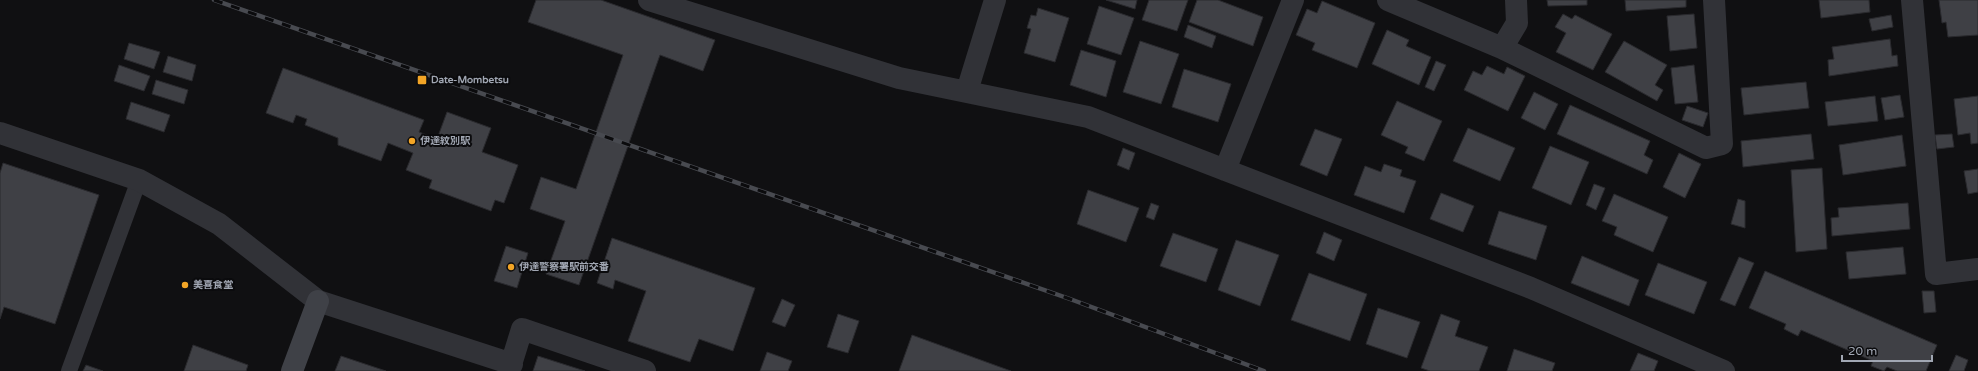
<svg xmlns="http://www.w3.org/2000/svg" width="1978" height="371" font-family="'Varela Round','Noto Sans JP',sans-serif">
<rect width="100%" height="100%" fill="#101012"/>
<path fill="#3f4045" stroke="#2a2a2e" d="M536 0H601L715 40 703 71 660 55 579 285 546 274 565 221 530 209 541 177 576 189 623 55 528 22Z
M1106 0H1137L1135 9Z
M1149 0H1188L1177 31 1142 20Z
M1197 0H1218L1263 17 1253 46 1189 22Z
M1547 0H1587V5L1548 6Z
M1625 0H1686V7L1626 11Z
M1819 0H1869L1870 12 1821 18Z
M1939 0H1978V35L1948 37 1946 22 1942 23Z
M1322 1 1375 23 1357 68 1312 50 1315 43 1296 35 1307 9 1317 13Z
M1099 6 1134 18 1121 55 1087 44Z
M1038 8 1069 18 1055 62 1024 53 1031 29 1027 28 1031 15 1036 16Z
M1563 14 1572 19 1575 15 1612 34 1593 70 1556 52 1566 33 1555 27Z
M1694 14 1697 48 1670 51 1667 16Z
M1891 15 1893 27 1872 31 1869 19Z
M1188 25 1216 36 1212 48 1184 37Z
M1387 30 1409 40 1406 46 1431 57 1419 85 1372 64Z
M1890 39 1892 56 1897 55 1898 66 1829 76 1828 60 1834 59 1832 47Z
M1140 41 1179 54 1161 104 1123 92Z
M1624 41 1667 65 1655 85 1663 90 1657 101 1605 72Z
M129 43 160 52 154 69 124 59Z
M1081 50 1116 61 1106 97 1070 85Z
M168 56 196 65 192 81 163 72Z
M1436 61 1446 65 1434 91 1425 87Z
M119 65 150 76 144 91 114 81Z
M1694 65 1698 102 1675 104 1671 68Z
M1487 66 1504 74 1507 67 1525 76 1508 111 1464 90 1473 71 1482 75Z
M283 68 424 120 419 132 437 139 447 112 491 128 482 152 518 165 504 203 495 200 491 211 429 188 432 180 406 170 413 153 388 143 381 161 338 145V138L305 125 307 119 296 115 293 123 266 113Z
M1184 69 1231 84 1218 122 1172 107Z
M156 80 188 90 184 104 152 94Z
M1806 82 1809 108 1744 115 1741 88Z
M1534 92 1558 104 1545 130 1521 118Z
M1900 95 1904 117 1885 120 1881 98Z
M1875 96 1878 121 1828 126 1825 102Z
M1978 96V143L1971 144 1970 133 1958 135 1954 99Z
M1397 101 1442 121 1424 161 1405 153 1408 147 1381 135Z
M131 102 170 115 164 132 126 119Z
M1570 105 1650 141 1644 155 1653 160 1647 174 1557 134Z
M1687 106 1708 113 1703 127 1682 120Z
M1468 128 1515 148 1500 181 1453 161Z
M1315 129 1342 139 1327 176 1300 165Z
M1811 134 1814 159 1743 167 1741 141Z
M1952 134 1954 147 1937 149 1935 135Z
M1902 135 1906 166 1843 175 1839 145Z
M1550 146 1589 162 1571 205 1532 188Z
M1123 148 1135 153 1129 170 1117 165Z
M1679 153 1701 164 1685 198 1663 187Z
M3 163 99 195 55 324 4 307 0 319V173Z
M1384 164 1402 170 1400 176 1416 181 1404 213 1354 195 1365 166 1381 172Z
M1822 168 1827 249 1796 252 1791 170Z
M1978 169V192L1968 194 1964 171Z
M1594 184 1605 188 1596 210 1586 205Z
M1088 190 1139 208 1126 242 1077 224Z
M1441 193 1474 206 1463 232 1430 219Z
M1614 194 1668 217 1653 252 1614 235 1617 227 1602 221Z
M1738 199 1745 201V228L1731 224Z
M1151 203 1159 206 1154 220 1146 217Z
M1908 203 1910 229 1832 236 1831 218 1839 217 1838 208Z
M1499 211 1547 226 1536 260 1488 244Z
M1324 232 1342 240 1334 261 1316 253Z
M1173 233 1218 249 1206 282 1160 266Z
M612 238 755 288 733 351 699 339 690 362 628 341 646 291 615 280 613 289 597 283Z
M1236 240 1279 255 1260 306 1218 290Z
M506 246 528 253 517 288 494 281Z
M1903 247 1906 274 1849 279 1846 252Z
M1582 256 1639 280 1629 306 1571 283Z
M1739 257 1754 263 1735 306 1720 300Z
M1658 263 1707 282 1694 314 1645 295Z
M1765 271 1937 345 1926 371H1897L1887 367 1884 371 1871 366 1873 361 1801 330 1798 336 1784 329 1786 324 1749 308Z
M1309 273 1367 294 1350 341 1291 320Z
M1922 291H1934L1936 312 1924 313Z
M782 299 795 305 785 327 772 322Z
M1378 308 1420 322 1407 358 1366 344Z
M838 314 859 321 848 353 827 347Z
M1441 314 1460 321 1455 336 1488 347 1479 371H1430L1421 368Z
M912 335 1011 371H899Z
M193 345 248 365 246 371H184Z
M1514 349 1555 363 1552 371H1507Z
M767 352 792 361 788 371H760Z
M1638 353 1658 361 1654 371H1630Z
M1956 355 1968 360 1964 371H1949Z
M341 356 386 371H335Z
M538 356 585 371H533Z
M86 365 103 371H83Z"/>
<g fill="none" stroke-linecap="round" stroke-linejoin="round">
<path stroke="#313237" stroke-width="16" d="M69 371 139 180"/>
<path stroke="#313237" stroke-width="22" d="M649 0 899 78 1088 117 1531 288 1724 371
M1388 0 1502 48 1517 23 1516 0
M1912 0 1936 274 1978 269
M1502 48 1706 148 1722 144 1714 0
M967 91 995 0
M0 133 139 180 219 224 318 301 512 364
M1225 170 1293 0
M509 371 522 329 645 371"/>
<path stroke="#3f4147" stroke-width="22" d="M292 371 318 301"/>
<defs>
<path id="rail" d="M214 0 1070 299 1264 371"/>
</defs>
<use href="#rail" stroke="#484a50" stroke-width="4.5"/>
<use href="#rail" stroke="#0b0b0d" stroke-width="3" stroke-dasharray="9" stroke-linecap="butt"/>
</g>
<g fill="#f3a526" stroke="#0b0b0d" stroke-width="1.5">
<rect x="417" y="75" width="10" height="10" rx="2"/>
<circle cx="412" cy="141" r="4"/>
<circle cx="511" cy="267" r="4"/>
<circle cx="185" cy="285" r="4"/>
</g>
<g text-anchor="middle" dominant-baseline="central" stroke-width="4" stroke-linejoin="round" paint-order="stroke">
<g font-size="10" font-weight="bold" fill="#a1a7b3" stroke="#0b0b0d" text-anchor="start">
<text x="431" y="80">Date-Mombetsu</text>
<text x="420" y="141">伊達紋別駅</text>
<text x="519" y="267">伊達警察署駅前交番</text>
<text x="193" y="285">美喜食堂</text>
</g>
</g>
<path d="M1842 355v6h90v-6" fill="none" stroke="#a1a7b3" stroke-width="2"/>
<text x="1848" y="355" font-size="12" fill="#a1a7b3" stroke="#0b0b0d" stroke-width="3" paint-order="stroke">20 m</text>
</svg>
